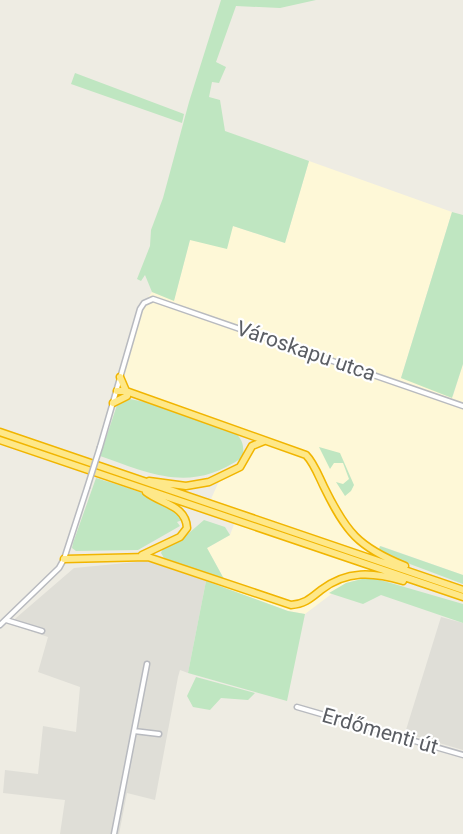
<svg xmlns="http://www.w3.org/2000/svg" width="463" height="834" font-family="Roboto,sans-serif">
<rect width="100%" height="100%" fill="#eeece3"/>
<path fill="#fef8d7" d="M309 161 452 212 401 378 453 396 463 364V575L381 546 370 577 346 583 305 614 288 611 221 587 224 579 207 548 230 535 236 519 207 508 220 479 247 458 255 433 132 392 123 380 140 309 152 292 174 300 190 240 233 226 285 243Z"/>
<path fill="#dfded7" d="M147 561 206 581 188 673 180 670 178 677 155 800 127 793 119 834H60L65 800 3 793 5 770 38 774 43 726 76 732 80 687 38 672 48 637 9 624 74 568Z
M441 617 463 623V750L405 733Z"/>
<path fill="#bfe6c1" d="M221 0H316L280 8 236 6 216 62 226 67 219 83 212 82 209 97 220 100 225 131 309 161 285 243 233 226 227 249 190 240 174 301 152 292 145 275 141 281 137 279 150 246 151 230 163 198 189 102Z
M75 73 184 114 182 123 71 84Z
M452 212 463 215V364L452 398 401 378Z
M125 398 150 403 234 432C243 439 244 446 243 457 191 493 154 475 100 456L117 405Z
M319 447 340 453 354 485 351 491 345 496 336 482 343 484 349 479 343 463H334L330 469Z
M96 478C121 486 167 497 182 520L177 522 180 526 138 550 76 551 72 548 73 543Z
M204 520 225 527 230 535 207 548 224 579 164 558 161 553 163 548 182 539Z
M380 546 463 575V584L378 552Z
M370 577 463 604V623L381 595 363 604 329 593 346 583Z
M206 581 288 611 305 614 287 701 188 673Z
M196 677 255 693 248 700 221 698 210 710 193 707 187 696Z"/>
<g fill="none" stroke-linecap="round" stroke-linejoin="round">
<defs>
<path id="minor" d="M100 447 140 309 144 303 153 299 463 406
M6 620 42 631
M0 625 59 568 64 559 87 488
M297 707 463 755
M134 731 159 734
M114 834 147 664"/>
<path id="highway" d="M120 377 126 391
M117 391H126L306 455C314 463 319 477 324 487 346 532 358 547 405 566
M113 403 127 396
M0 432 463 590
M0 440 463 597
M149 481 186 486 209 482 240 467 252 446 264 441
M142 555 180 537 187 528C186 505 161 504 146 492
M64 559 148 557 291 605C305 604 311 598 321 590 347 570 373 572 403 581"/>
</defs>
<use href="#minor" stroke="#b8babf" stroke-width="7"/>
<use href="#highway" stroke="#f1b500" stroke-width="9"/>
<use href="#minor" stroke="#fff" stroke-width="4"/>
<use href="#highway" stroke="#fee889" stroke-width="6"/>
<defs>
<path id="minor-bridge" d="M87 488 100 447"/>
</defs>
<use href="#minor-bridge" stroke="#b8babf" stroke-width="7" stroke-linecap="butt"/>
<use href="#minor-bridge" stroke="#fff" stroke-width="4"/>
</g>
<g text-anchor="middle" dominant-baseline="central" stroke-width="4.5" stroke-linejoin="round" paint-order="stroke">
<g font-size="21" fill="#5b5e64" stroke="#fff">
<text transform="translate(306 351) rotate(19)">Városkapu utca</text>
<text transform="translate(380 731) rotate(16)">Erdőmenti út</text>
</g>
</g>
</svg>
